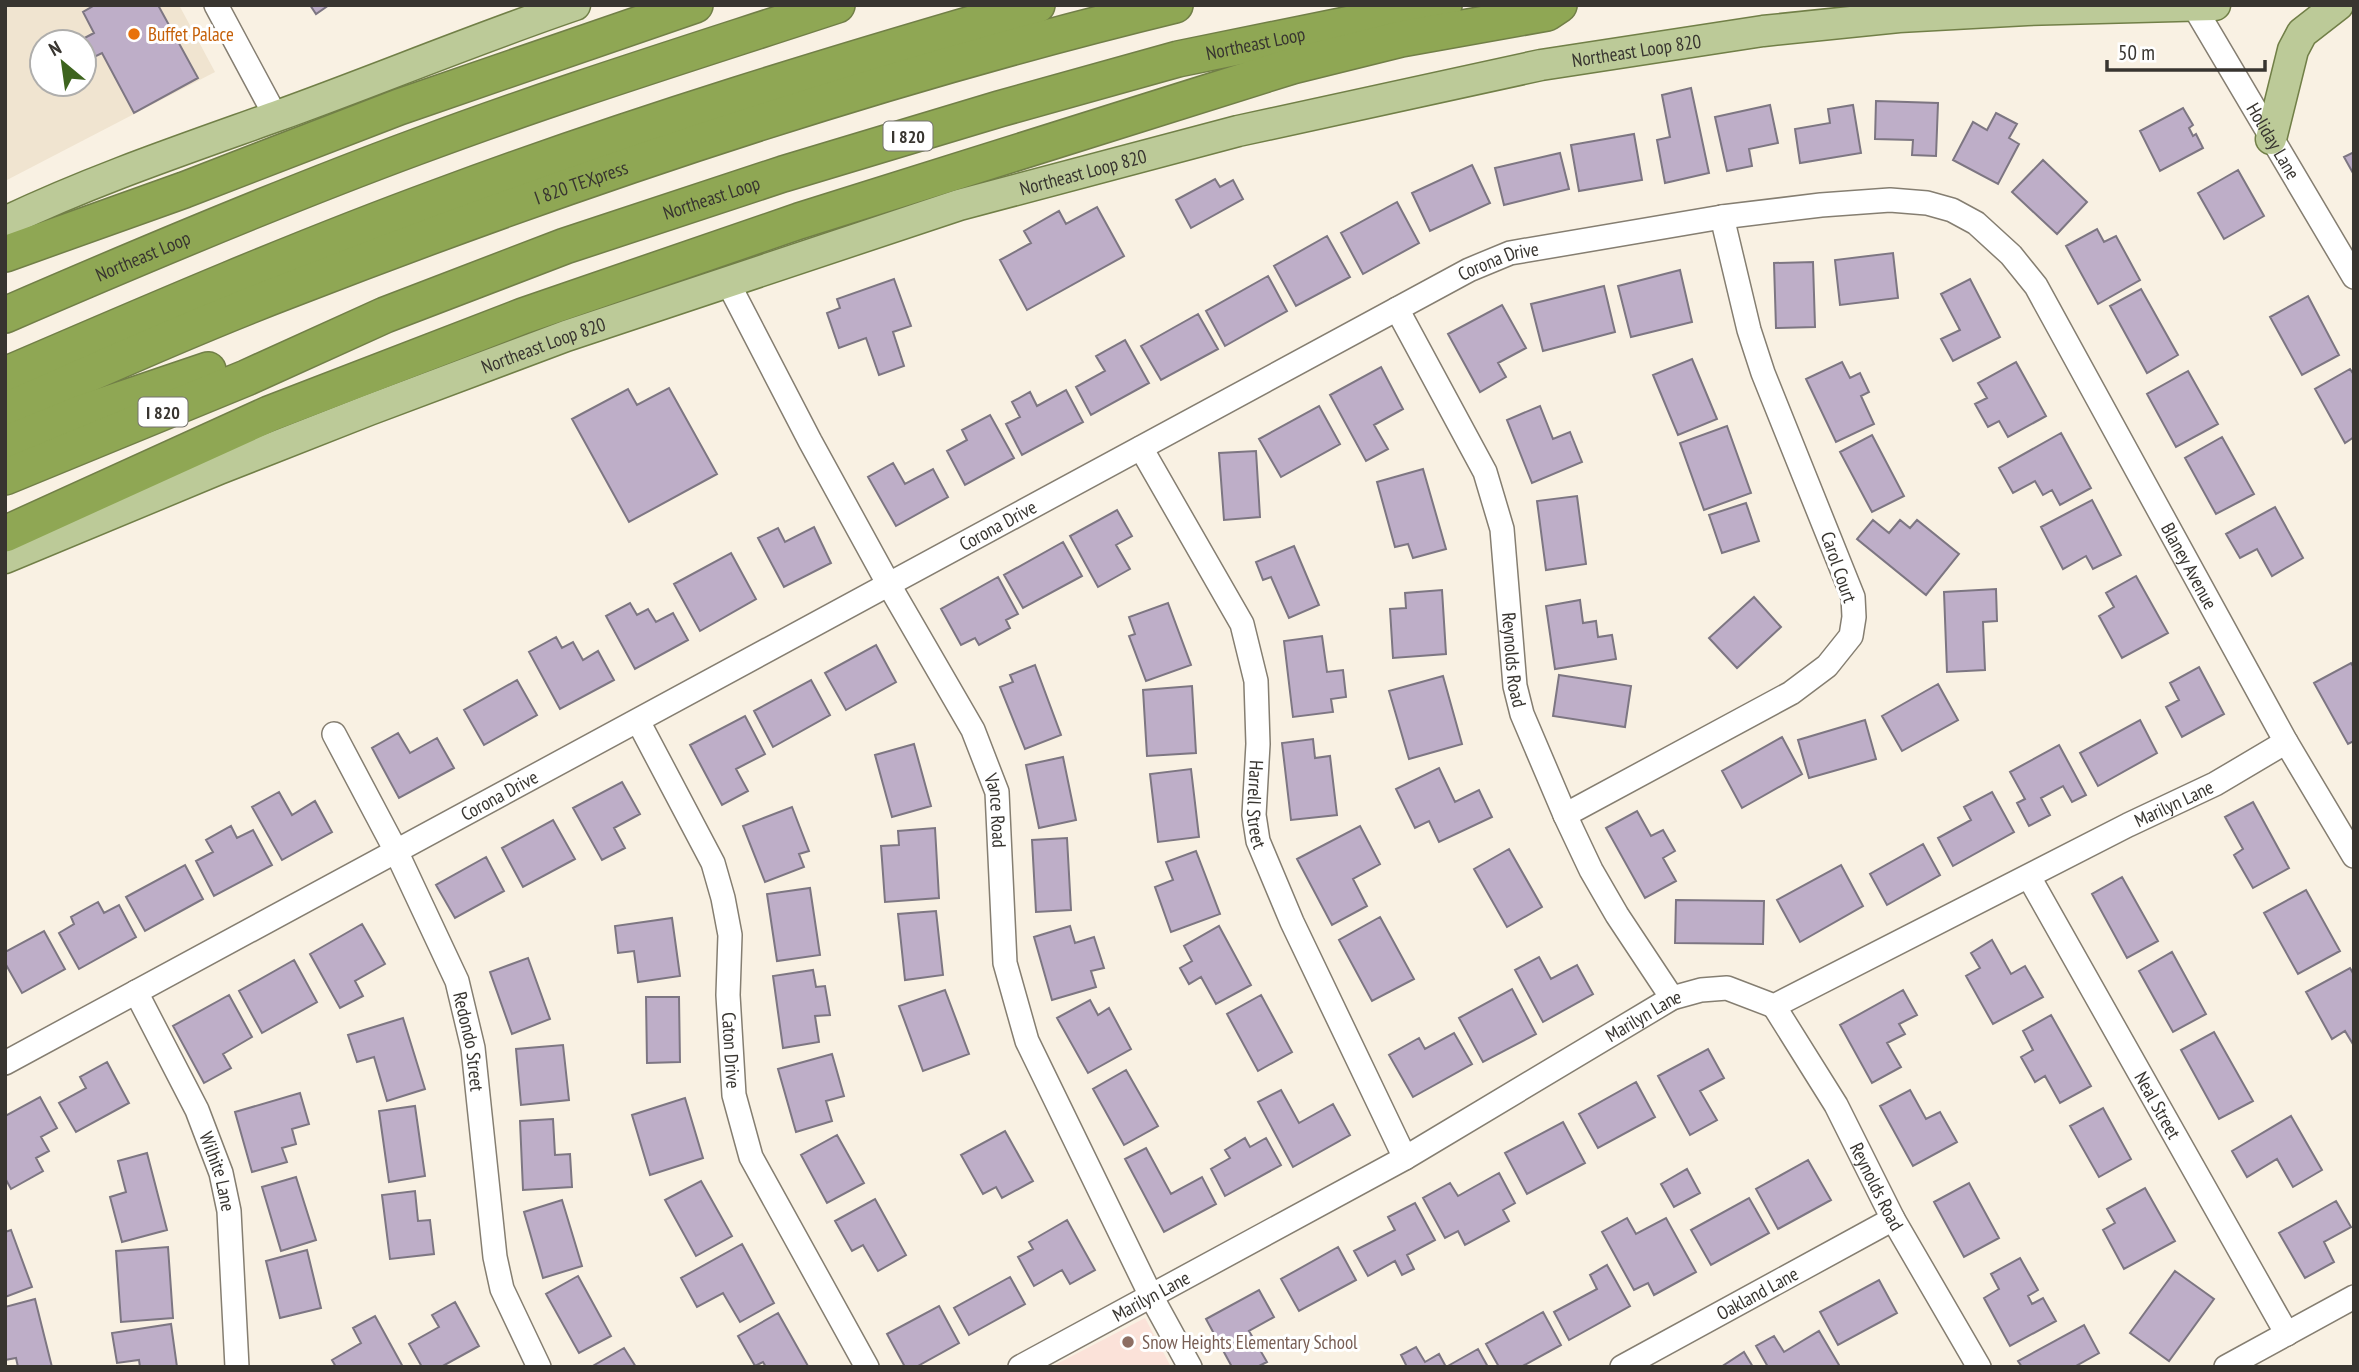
<svg xmlns="http://www.w3.org/2000/svg" width="2359" height="1372" font-family="'PT Sans Narrow',sans-serif">
<rect width="100%" height="100%" fill="#f9f1e3"/>
<path fill="#f0e4d0" fill-rule="evenodd" d="M5 5H179L215 72 5 181ZM42 42H84V84H42Z"/>
<path fill="#fbe2d9" d="M1145 1318 1171 1367H1051Z"/>
<path fill="#beaec8" stroke="#7d7682" stroke-width="2" d="M95 5H158L198 78 134 113 102 53 84 62V42H77L94 33 83 12Z
M310 5H329L316 14Z
M1691 88 1709 173 1665 183 1657 140 1670 137 1662 95Z
M1876 101 1938 103 1936 156 1912 155 1913 140 1875 139Z
M1770 105 1778 143 1749 149 1752 166 1727 171 1715 117Z
M1853 105 1861 153 1800 163 1795 129 1830 123 1828 109Z
M2183 108 2193 125 2189 128 2193 136 2196 134 2203 148 2160 171 2140 131Z
M1996 113 2017 124 2009 138 2019 144 1998 184 1953 160 1973 122 1987 130Z
M1634 134 1642 180 1579 191 1571 145Z
M2354 152V175L2344 157Z
M1560 153 1569 189 1504 205 1495 168Z
M2043 160 2087 202 2057 234 2012 192Z
M1472 165 1490 203 1430 231 1412 193Z
M2238 170 2264 216 2224 239 2198 193Z
M1215 179 1220 187 1233 180 1243 199 1191 228 1176 200Z
M1397 202 1419 243 1363 274 1341 233Z
M1097 207 1124 256 1027 310 1000 260 1031 243 1024 231 1059 211 1066 224Z
M2097 229 2104 242 2116 236 2140 280 2098 304 2066 246Z
M1327 236 1350 277 1296 306 1274 266Z
M1893 253 1898 298 1840 305 1835 260Z
M1813 262 1815 327 1776 328 1774 263Z
M1680 270 1692 322 1631 337 1618 286Z
M1268 276 1287 311 1225 346 1206 311Z
M894 279 911 326 893 332 904 366 879 375 866 338 839 348 827 313 840 308 837 299Z
M1970 279 2000 337 1953 361 1941 339 1960 330 1941 294Z
M1604 286 1615 332 1543 351 1531 304Z
M2141 289 2178 355 2147 373 2110 306Z
M2308 296 2339 355 2302 375 2270 317Z
M1502 305 1526 348 1498 363 1506 377 1480 392 1448 334Z
M1198 314 1218 349 1161 380 1141 346Z
M1125 340 1149 383 1091 415 1076 387 1105 371 1096 356Z
M1692 359 1717 419 1678 435 1653 375Z
M1842 362 1850 378 1860 373 1869 392 1861 396 1874 424 1836 442 1806 379Z
M2016 362 2046 416 2008 437 1999 421 1988 427 1975 404 1987 398 1978 383Z
M1381 367 1403 409 1374 425 1388 449 1366 461 1330 395Z
M2350 369 2354 375V437L2345 443 2315 389Z
M2188 371 2218 424 2176 447 2147 394Z
M669 388 717 474 629 522 572 419 628 389 637 405Z
M1066 390 1083 422 1022 455 1006 424 1020 417 1012 402 1030 392 1037 406Z
M1319 406 1340 444 1281 477 1259 439Z
M1540 406 1553 439 1570 432 1582 462 1532 483 1507 420Z
M990 415 1014 458 965 485 947 451 967 440 962 430Z
M1727 426 1751 493 1704 510 1680 443Z
M2061 433 2091 488 2060 505 2052 490 2043 495 2035 481 2013 493 1999 468Z
M1872 435 1904 496 1872 512 1840 452Z
M2222 437 2254 494 2216 514 2185 458Z
M1256 451 1260 517 1224 520 1219 453Z
M893 463 905 484 933 469 948 497 896 526 868 477Z
M1423 469 1446 549 1413 558 1408 544 1395 547 1377 482Z
M1577 496 1586 564 1546 570 1537 501Z
M2092 500 2121 555 2093 569 2086 556 2063 569 2041 527Z
M1746 503 1759 541 1722 553 1709 515Z
M2275 507 2303 558 2272 576 2257 549 2240 558 2226 534Z
M1117 510 1132 536 1116 545 1130 569 1098 587 1070 536Z
M1873 520 1889 533 1900 520 1910 528 1917 520 1959 554 1926 595 1857 539Z
M814 527 831 563 784 587 758 538 778 528 785 542Z
M1063 542 1082 576 1023 608 1004 575Z
M1294 546 1319 605 1289 618 1271 577 1263 580 1256 562Z
M731 553 756 599 700 631 674 584Z
M2136 576 2168 633 2122 658 2099 616 2114 607 2106 593Z
M998 577 1018 614 1006 620 1010 628 979 645 975 638 961 645 941 609Z
M1996 589 1997 621 1983 622 1985 670 1947 672 1944 592Z
M1442 590 1446 654 1393 658 1390 609 1406 608 1405 593Z
M1754 597 1781 627 1737 668 1709 638Z
M1580 600 1583 623 1596 621 1598 637 1612 635 1616 659 1555 669 1546 606Z
M630 603 637 615 648 609 656 622 673 613 688 640 635 669 606 616Z
M1168 603 1191 665 1146 681 1129 636 1135 634 1129 617Z
M1322 636 1327 672 1343 670 1346 697 1331 699 1333 712 1293 717 1284 641Z
M556 637 562 648 573 642 583 660 598 651 614 680 560 709 529 652Z
M876 645 896 682 846 710 825 673Z
M2351 663 2354 668V741L2348 744 2314 683Z
M1035 665 1061 735 1025 749 1000 687 1013 682 1010 675Z
M2199 667 2224 714 2182 737 2166 707 2179 700 2170 683Z
M1559 675 1631 686 1625 727 1553 716Z
M1443 676 1462 744 1409 759 1389 691Z
M517 680 537 715 484 745 464 710Z
M811 680 830 715 773 747 754 711Z
M1938 684 1958 720 1902 751 1882 716Z
M1192 686 1196 753 1147 756 1143 690Z
M745 716 765 754 736 769 748 791 722 805 690 745Z
M1865 720 1876 759 1809 778 1798 740Z
M2140 720 2157 753 2098 786 2080 753Z
M398 733 410 753 437 738 454 768 399 798 372 748Z
M1782 737 1802 774 1742 808 1722 771Z
M1313 739 1315 758 1330 756 1337 815 1291 820 1282 743Z
M914 744 931 806 892 817 875 755Z
M2059 745 2086 795 2072 802 2063 786 2041 798 2050 815 2029 826 2017 803 2025 799 2010 772Z
M1063 757 1076 820 1039 828 1026 765Z
M1439 768 1455 802 1479 790 1492 817 1439 842 1429 821 1415 828 1396 789Z
M1191 769 1199 837 1158 842 1150 774Z
M622 782 640 814 614 828 625 848 602 860 573 808Z
M279 792 292 815 315 801 332 832 282 860 252 807Z
M1992 792 2014 832 1953 866 1938 838 1971 820 1964 807Z
M2253 802 2289 868 2253 888 2234 855 2243 849 2225 817Z
M792 807 809 851 799 854 804 867 765 882 743 826Z
M1637 811 1651 836 1663 830 1675 851 1663 858 1676 881 1645 898 1606 828Z
M553 820 575 859 523 887 502 848Z
M231 826 237 838 253 830 272 865 214 896 196 861 213 852 206 840Z
M1360 826 1380 864 1353 879 1367 906 1332 925 1297 859Z
M935 828 939 898 885 902 881 846 899 845 898 831Z
M1067 838 1071 910 1036 912 1032 840Z
M1923 844 1940 875 1887 905 1870 874Z
M1509 849 1542 907 1507 927 1474 869Z
M1196 851 1220 914 1171 932 1155 887 1173 880 1166 862Z
M486 857 504 891 455 918 436 885Z
M185 865 203 899 145 931 126 897Z
M1841 865 1863 906 1800 942 1777 900Z
M2122 877 2158 941 2127 958 2092 894Z
M810 888 820 955 777 961 767 894Z
M2306 890 2340 951 2298 974 2264 913Z
M1676 900 1764 901 1763 944 1675 943Z
M98 902 104 913 119 905 136 937 79 969 59 933 74 924 71 917Z
M936 911 943 975 905 980 898 914Z
M1380 917 1414 979 1372 1001 1339 940Z
M672 918 680 976 638 982 634 951 618 953 615 926Z
M362 924 385 964 355 981 363 996 340 1008 310 954Z
M1070 926 1075 943 1094 937 1104 968 1091 971 1096 987 1052 1000 1034 937Z
M1219 926 1251 985 1216 1004 1201 977 1189 984 1180 968 1192 961 1184 946Z
M44 931 65 969 22 993 5 963V952Z
M1992 940 2011 974 2025 966 2043 997 1993 1024 1966 976 1980 968 1971 953Z
M2172 952 2206 1014 2173 1032 2139 971Z
M1539 957 1551 979 1577 965 1593 994 1543 1022 1515 970Z
M528 958 550 1019 512 1034 490 972Z
M294 960 317 1002 262 1033 239 991Z
M2350 968 2354 975V1046L2345 1031 2332 1039 2306 992Z
M813 970 816 987 825 986 830 1015 815 1016 819 1042 783 1048 773 976Z
M1512 989 1536 1034 1483 1062 1459 1018Z
M945 990 969 1054 923 1071 899 1006Z
M1903 990 1917 1015 1899 1024 1905 1034 1887 1043 1901 1067 1872 1083 1840 1025Z
M229 995 252 1037 223 1054 231 1068 204 1083 173 1026Z
M1261 995 1292 1052 1258 1071 1227 1014Z
M646 997H679L680 1062 647 1063Z
M1090 1000 1098 1015 1109 1008 1131 1049 1088 1073 1057 1018Z
M2051 1015 2091 1086 2060 1103 2045 1076 2035 1082 2021 1057 2033 1050 2023 1031Z
M403 1018 425 1089 387 1101 374 1057 357 1062 348 1035Z
M2214 1032 2253 1101 2219 1119 2181 1050Z
M1454 1033 1472 1064 1413 1097 1389 1055 1419 1038 1425 1049Z
M563 1045 569 1100 521 1105 516 1049Z
M1708 1049 1724 1078 1700 1091 1717 1120 1690 1135 1658 1076Z
M832 1054 844 1096 826 1101 832 1121 796 1132 778 1069Z
M107 1062 129 1103 76 1132 59 1103 86 1088 80 1077Z
M1126 1070 1158 1126 1124 1145 1093 1089Z
M1636 1082 1655 1117 1598 1148 1579 1114Z
M1281 1090 1299 1123 1333 1104 1350 1135 1293 1167 1258 1102Z
M1910 1090 1926 1119 1940 1112 1957 1142 1913 1166 1880 1106Z
M300 1093 309 1124 292 1129 296 1144 282 1148 287 1162 252 1172 235 1112Z
M40 1097 57 1128 41 1137 49 1151 36 1158 43 1171 11 1189 5 1178V1116Z
M685 1098 703 1158 650 1175 632 1115Z
M415 1106 425 1176 389 1182 379 1111Z
M2103 1108 2131 1159 2099 1177 2070 1126Z
M2291 1116 2322 1170 2293 1187 2277 1159 2247 1177 2232 1151Z
M553 1119 555 1155 570 1154 572 1187 523 1190 520 1121Z
M1563 1122 1585 1163 1527 1194 1505 1153Z
M1005 1131 1033 1181 1002 1198 996 1187 983 1194 961 1155Z
M837 1135 864 1183 827 1203 801 1155Z
M1245 1138 1250 1147 1266 1138 1281 1165 1225 1196 1211 1169 1230 1158 1225 1150Z
M1146 1148 1171 1194 1202 1177 1216 1204 1164 1232 1125 1159Z
M147 1153 167 1230 122 1242 110 1197 126 1192 118 1161Z
M1808 1160 1831 1200 1778 1229 1756 1189Z
M1687 1169 1700 1193 1674 1207 1661 1184Z
M1499 1173 1515 1203 1503 1210 1509 1221 1465 1245 1458 1231 1445 1238 1423 1198 1450 1183 1458 1196Z
M296 1177 316 1240 281 1251 262 1187Z
M701 1181 732 1236 696 1256 665 1200Z
M1969 1183 1999 1238 1964 1257 1934 1202Z
M2145 1188 2175 1241 2124 1269 2103 1230 2115 1223 2107 1209Z
M415 1191 418 1221 430 1220 434 1254 390 1259 382 1195Z
M1749 1198 1769 1233 1711 1265 1691 1230Z
M875 1199 906 1255 878 1271 863 1245 852 1251 835 1221Z
M562 1200 582 1266 543 1278 524 1212Z
M2336 1201 2351 1227 2324 1242 2334 1262 2305 1278 2279 1233Z
M1415 1203 1435 1240 1407 1255 1414 1269 1402 1275 1395 1261 1368 1276 1354 1251 1395 1230 1388 1217Z
M1627 1218 1636 1234 1666 1218 1696 1272 1654 1295 1648 1283 1634 1290 1602 1232Z
M1067 1220 1095 1270 1070 1284 1062 1270 1034 1286 1018 1257 1033 1249 1029 1242Z
M11 1230 32 1287 5 1297V1232Z
M742 1244 774 1303 740 1322 723 1293 697 1307 681 1278Z
M168 1247 173 1318 121 1322 116 1251Z
M1338 1247 1356 1280 1299 1311 1281 1279Z
M307 1250 321 1308 280 1318 266 1261Z
M2020 1258 2038 1290 2028 1296 2032 1304 2043 1298 2056 1321 2010 1346 1984 1298 1999 1289 1991 1274Z
M1607 1265 1630 1306 1569 1340 1554 1312 1597 1289 1590 1275Z
M2175 1271 2214 1299 2169 1361 2130 1333Z
M578 1276 611 1336 579 1353 546 1294Z
M1010 1277 1025 1304 969 1335 954 1308Z
M1879 1280 1897 1313 1838 1345 1820 1312Z
M1259 1290 1274 1317 1249 1331 1267 1362 1257 1367H1232L1206 1319Z
M35 1299 52 1367H18L16 1358 5 1360V1307Z
M455 1302 479 1346 441 1367H422L409 1344 439 1327 432 1315Z
M939 1306 959 1343 916 1367H905L887 1334Z
M1543 1312 1561 1345 1521 1367H1499L1486 1344Z
M778 1313 808 1366 807 1367H766L763 1362 755 1366 738 1336Z
M375 1316 403 1367H336L332 1360 361 1343 353 1328Z
M171 1324 177 1367H140L139 1360 117 1363 112 1333Z
M2084 1325 2099 1353 2074 1367H2022L2018 1361Z
M1819 1331 1839 1365 1836 1367H1768L1756 1346 1774 1336 1784 1352Z
M1416 1347 1425 1362 1439 1354 1446 1367 1478 1349 1488 1367H1407L1401 1355Z
M624 1348 636 1367H591Z
M1744 1352 1753 1367H1721Z"/>
<g fill="none" stroke-linecap="round" stroke-linejoin="round">
<defs>
<g id="minor">
<path d="M216 5 276 117"/>
<path id="s1" d="M2193 5 2354 277"/>
<path id="s2" d="M727 281 810 441 889 585 973 730 997 792 1005 963 1027 1041 1151 1296 1190 1367"/>
<path id="s3" d="M1397 309 1485 472 1502 529 1515 686 1522 714 1565 815 1591 870 1617 915 1672 998"/>
<path id="s4" d="M1141 448 1242 624 1256 681 1258 744 1254 815 1258 841 1292 922 1405 1158"/>
<path id="s5" d="M638 721 713 863 723 898 730 935 728 995 734 1095 751 1157 867 1367"/>
<path id="s6" d="M334 734 396 851 457 981 473 1048 495 1257 502 1289 539 1367"/>
<path d="M1565 815 1791 693 1827 666 1851 636 1854 617 1853 597 1763 373 1749 330 1722 217"/>
<path id="s7" d="M2029 877 2287 1334"/>
<path id="s8" d="M136 992 197 1110 221 1173 229 1211 237 1367"/>
<path id="s9" d="M1774 1006 1836 1105 1893 1219 1979 1367"/>
<path id="s10" d="M5 1063 1469 270 1510 253 1722 217 1821 205 1890 200 1927 203 1952 210 1976 223 2011 255 2036 286 2286 742 2354 856"/>
<path id="s11" d="M1020 1367 1405 1158 1672 998 1701 990 1727 988 1774 1006 2128 825 2215 784 2286 742"/>
<path id="s12" d="M1622 1367 1893 1219"/>
<path d="M2226 1367 2354 1297"/>
</g>
<g id="major">
<path d="M2271 139 2293 50 2302 33 2338 5"/>
<path d="M5 222C93 180 185 149 277 116 377 80 475 39 575 5"/>
<path id="s13" d="M5 558 219 469 369 410 566 336 959 205 1238 131 1541 65 1763 31 1899 17 2027 10 2215 5"/>
</g>
<g id="highway">
<path d="M5 254 184 190 399 107 695 5"/>
<path id="s14" d="M5 315C141 256 278 198 416 147 555 95 697 51 837 5"/>
<path d="M5 375C149 313 292 251 439 197 635 124 836 63 1037 5"/>
<path id="s15" d="M5 411C100 369 195 326 292 289 580 177 875 78 1175 5"/>
<path d="M5 444 84 412 208 370"/>
<path id="s16" d="M5 477 246 378 385 315 565 246 783 174 999 109 1178 59 1444 5"/>
<path d="M5 534 269 414 523 316 799 221 1292 66 1401 39 1547 13 1559 5"/>
</g>
</defs>
<use href="#minor" stroke="#857e71" stroke-width="26"/>
<use href="#major" stroke="#717f47" stroke-width="33"/>
<use href="#highway" stroke="#717f47" stroke-width="38"/>
<use href="#minor" stroke="#fff" stroke-width="23"/>
<use href="#major" stroke="#bcca98" stroke-width="30"/>
<use href="#highway" stroke="#8fa754" stroke-width="35"/>
</g>
<circle fill="#e8710a" stroke="#fff" stroke-width="2.5" cx="134" cy="34" r="7"/>
<circle fill="#8d6e63" stroke="#fff" stroke-width="2.5" cx="1128" cy="1342" r="7"/>
<g text-anchor="middle" dominant-baseline="central" stroke-width="6" stroke-linejoin="round" paint-order="stroke">
<g fill="#fff" stroke="#74726e" stroke-width="2">
<rect x="883.5" y="121.5" width="49" height="29" rx="5"/>
<rect x="138.5" y="397.5" width="49" height="29" rx="5"/>
</g>
<g font-size="18" font-weight="bold" fill="#383530">
<text x="908" y="136">I 820</text>
<text x="163" y="412">I 820</text>
</g>
<g font-size="19" fill="#c56008" stroke="#fff" text-anchor="start">
<text x="148" y="34">Buffet Palace</text>
</g>
<g font-size="19" fill="#383530" stroke="#fff">
<text stroke="none"><textPath href="#s16" startOffset="1326">Northeast Loop</textPath></text>
<text stroke="none"><textPath href="#s13" startOffset="1713">Northeast Loop 820</textPath></text>
<text stroke="none"><textPath href="#s1" startOffset="158">Holiday Lane</textPath></text>
<text stroke="none"><textPath href="#s13" startOffset="1146">Northeast Loop 820</textPath></text>
<text stroke="none"><textPath href="#s15" startOffset="620">I 820 TEXpress</textPath></text>
<text stroke="none"><textPath href="#s16" startOffset="760">Northeast Loop</textPath></text>
<text stroke="none"><textPath href="#s14" startOffset="150">Northeast Loop</textPath></text>
<text stroke="none"><textPath href="#s10" startOffset="1696">Corona Drive</textPath></text>
<text stroke="none"><textPath href="#s13" startOffset="579">Northeast Loop 820</textPath></text>
<text stroke="none"><textPath href="#s10" startOffset="1129">Corona Drive</textPath></text>
<text stroke="none"><textPath href="#s10" startOffset="2590">Blaney Avenue</textPath></text>
<text transform="translate(1839 567) rotate(71)">Carol Court</text>
<text stroke="none"><textPath href="#s3" startOffset="376">Reynolds Road</textPath></text>
<text stroke="none"><textPath href="#s10" startOffset="562">Corona Drive</textPath></text>
<text stroke="none"><textPath href="#s11" startOffset="1304">Marilyn Lane</textPath></text>
<text stroke="none"><textPath href="#s4" startOffset="385">Harrell Street</textPath></text>
<text stroke="none"><textPath href="#s2" startOffset="597">Vance Road</textPath></text>
<text stroke="none"><textPath href="#s11" startOffset="716">Marilyn Lane</textPath></text>
<text stroke="none"><textPath href="#s6" startOffset="338">Redondo Street</textPath></text>
<text stroke="none"><textPath href="#s5" startOffset="350">Caton Drive</textPath></text>
<text stroke="none"><textPath href="#s7" startOffset="262">Neal Street</textPath></text>
<text stroke="none"><textPath href="#s8" startOffset="198">Wilhite Lane</textPath></text>
<text stroke="none"><textPath href="#s9" startOffset="208">Reynolds Road</textPath></text>
<text stroke="none"><textPath href="#s12" startOffset="154">Oakland Lane</textPath></text>
<text stroke="none"><textPath href="#s11" startOffset="149">Marilyn Lane</textPath></text>
</g>
<g font-size="19" fill="#785e54" stroke="#fff" text-anchor="start">
<text x="1142" y="1342">Snow Heights Elementary School</text>
</g>
</g>
<rect width="2359" height="1372" fill="none" stroke="#383530" stroke-width="14"/>
<g transform="translate(63 63) rotate(331)"><circle r="33" fill="#ffffff" stroke="#afaeac" stroke-width="2"/>
<path d="M0-5L12 26L0 18L-12 26Z" fill="#3d641e"/>
<text y="-10" font-size="19" font-weight="bold" text-anchor="middle" fill="#383530">N</text>
</g>
<path d="M2107 60v10h158v-10" fill="none" stroke="#383530" stroke-width="3.5"/>
<text x="2118" y="60" font-size="21" fill="#383530" stroke="#ffffff" stroke-width="5" paint-order="stroke">50 m</text>
</svg>
